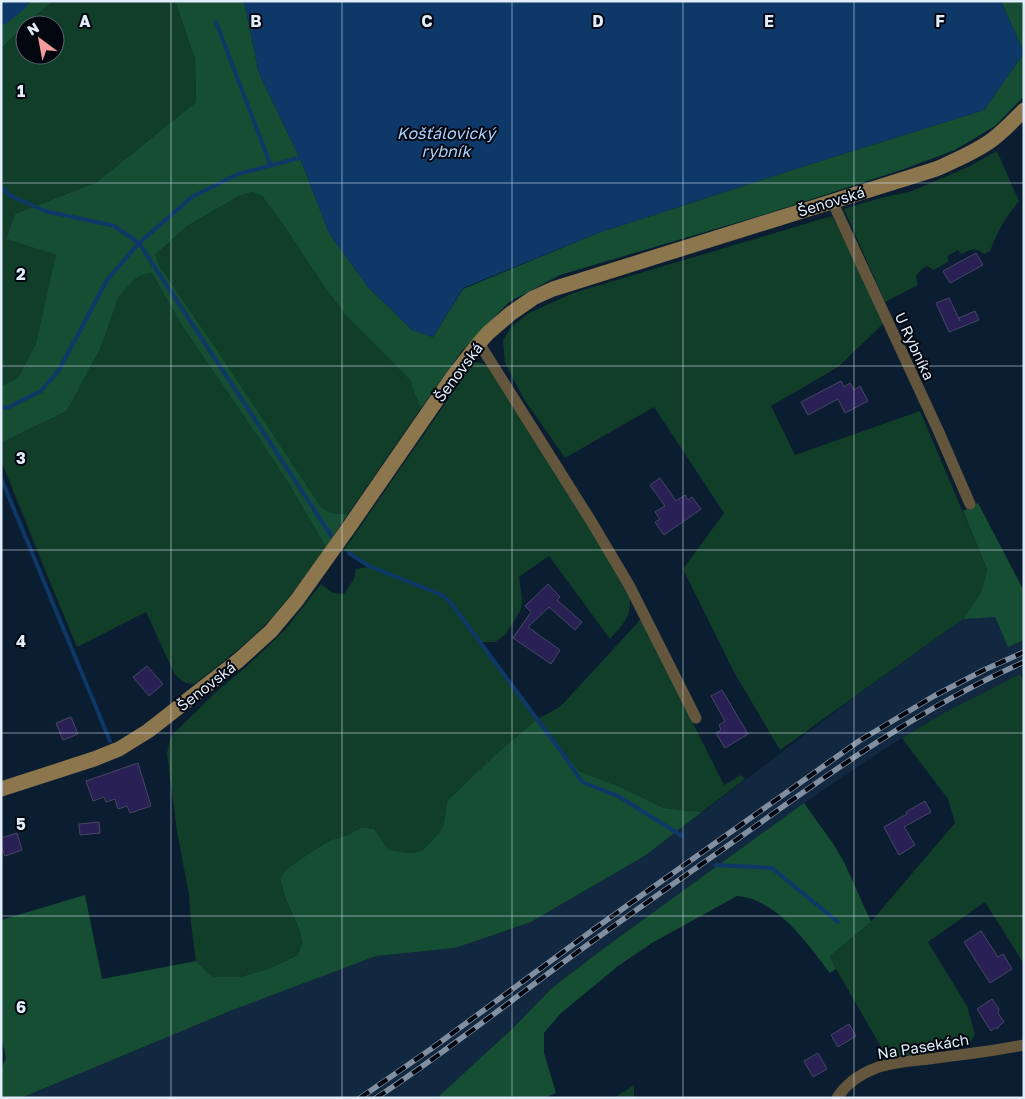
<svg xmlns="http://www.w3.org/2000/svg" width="1025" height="1099" font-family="'Golos Text',sans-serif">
<rect width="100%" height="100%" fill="#0b1d30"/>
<path fill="#112840" d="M995 616 1008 647 1024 640V673L942 714 886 748 823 790 600 951 552 988 512 1029 437 1098H21L230 1011 376 956 455 948 531 922 646 855 856 696 963 619Z"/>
<path fill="#113e28" d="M53 1H175L195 59 196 102 97 182 15 214 6 239 57 255 36 343 18 378 1 386V49L25 26V55H55V25H26Z
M997 151 1019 201C1005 218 998 231 990 251L984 254C975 247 971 249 961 254L958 250 947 256 949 261 934 270 927 266 922 269 916 276 918 285 885 302 844 209 877 199 912 191 968 167Z
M252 192 262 196 285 227 324 286 344 313 413 382V390L421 408 348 514 331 513 321 507 215 347 160 267 154 256 187 226 241 195Z
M832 216 885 322 838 367 771 406 795 455 920 411 987 569 981 593 963 619 780 750 734 672 683 569 724 513 654 407 565 458 524 399 505 363 503 340 511 327 529 313 573 293Z
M152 273 181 324 256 434 289 484 326 547C310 569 294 592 276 613 253 639 222 663 194 684 185 684 181 680 175 675L146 612 77 647 45 570 1 460V443L67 411 101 347 119 296 134 280 141 274Z
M474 362 482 363 487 366 553 467 630 596C631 618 624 623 610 639L549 556 519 577 522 600 521 609 513 623 505 635 495 642H480L537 719 560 707 641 619 724 785 741 775 745 779 702 812 664 808 620 787 579 771 537 719 495 755 447 801 444 823 439 833 422 851 411 853 389 850 374 829 362 827 348 835 331 840 316 849 280 878 285 897 300 931 302 943 298 955 268 969 240 977H215L207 972 196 961 191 924 189 895 177 831 167 754 169 743 172 735 216 692 246 667 284 631 321 584 333 593 344 594 354 579 356 569 368 567 344 550Z
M1020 674 1024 680V964L985 902 928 942 967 1006 975 1034 969 1045 898 1057 884 1052 836 969 830 956 869 924 955 823 948 799 902 738 942 714Z
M634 1085V1098H614Z"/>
<path fill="#154e32" d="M32 1H53L25 25 1 49V24L6 19Z
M175 1H244L259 73 302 163 329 233 368 287 412 330 433 337 463 289 598 233 811 164 984 110 1024 53 1001 1H1024V96L995 126 955 150 904 169 766 214 560 275 509 302 462 351 421 408 413 390 412 382 344 313 324 286 285 227 262 196 252 192 241 195 187 226 155 255 160 267 215 347 321 507 331 513 348 514 326 547 289 484 256 434 181 324 152 273 141 275 134 280 119 296 101 347 67 411 1 443V386L18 378 36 343 56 255 6 239 15 214 97 182 196 102 195 59Z
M978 503 1024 591V640L1008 647 995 617 963 619 981 593 987 569 963 511Z
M537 719 579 771 620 787 664 808 702 812 646 855 531 922 455 948 376 956 230 1011 21 1098H1V1069L6 1058 1 1035V920L85 895 102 979 196 961 207 972 215 977H240L268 969 298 955 302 943 300 931 285 897 280 878 287 869 316 849 331 840 348 835 362 827 374 829 389 850 411 853 422 851 439 833 444 823 447 801 495 755Z
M804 803 834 845 845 864 871 922 830 956 836 969 830 973C809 946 789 916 757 901 751 898 744 897 737 896L652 943 618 966 560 1014 544 1033V1053L556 1093 545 1098H437L512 1029 552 988 600 951Z"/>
<path fill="#0e3867" d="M244 1H1001L1024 53 984 110 811 164 598 233 463 288 433 337 412 330 368 287 329 233 302 163 259 73Z"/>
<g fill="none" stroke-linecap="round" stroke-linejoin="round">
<path stroke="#0e3867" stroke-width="4" d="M216 22 271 166
M1 186 9 195 45 211 114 226 139 243 334 540
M1 408 9 407 41 391 59 370 107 280 139 243 192 197 238 174 303 157
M1 478 110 741
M349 553 369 566 442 595 451 603 563 754 582 782 618 796 682 836
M716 865 772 868 838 922"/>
<path stroke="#0e3867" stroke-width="22" d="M1 14 17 1"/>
</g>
<path fill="#292056" stroke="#484761" d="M976 253 983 265 950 283 943 271Z
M949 298 960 321 959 318 975 311 979 320 949 332 936 303Z
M841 381 844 387 850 383 854 390 860 386 868 401 845 413 838 399 808 415 801 402Z
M660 478 676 501 685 495 688 500 692 497 701 509 664 535 655 522 660 519 655 512 665 506 650 485Z
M548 584 560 597 557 600 582 622 575 630 549 607 528 627 560 650 551 664 513 638 531 612 525 606Z
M147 666 163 684 149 696 133 677Z
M722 690 748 734 725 748 716 733 721 730 719 725 725 721 711 696Z
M71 717 78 734 63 740 56 723Z
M138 763 151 806 130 813 127 806 118 809 115 799 106 802 104 797 93 801 86 781Z
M925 801 931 812 904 827 915 845 899 855 884 827 907 814 906 812Z
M99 822 100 833 80 835 79 824Z
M17 833 22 850 5 856 1 846V838Z
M981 931 998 957 1003 954 1012 969 990 983 964 942Z
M992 999 999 1009 998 1013 1004 1022 1000 1025 998 1028H995L991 1031 977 1009Z
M849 1024 856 1036 838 1047 831 1035Z
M818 1053 827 1069 813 1077 804 1061Z"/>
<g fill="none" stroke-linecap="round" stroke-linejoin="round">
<path stroke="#63563c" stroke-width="11" d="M832 201 938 430 970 504
M479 343 591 521 629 585 696 718
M837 1098C846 1084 860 1074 876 1068 892 1062 911 1061 929 1059 960 1055 992 1051 1024 1045"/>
<path stroke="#8c764d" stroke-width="15" d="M1 789 94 759 119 749 148 731 239 660 271 631 297 600 347 530 454 375 479 343 488 333 510 314 533 298 553 289 936 169C954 161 973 153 989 142 1002 133 1013 121 1024 110"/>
<defs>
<path id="rail" d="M360 1098 431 1049 597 927 859 741 934 696 984 670 1024 652
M376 1098C440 1056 500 1009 561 964 624 918 689 873 753 828 839 766 926 705 1024 662"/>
</defs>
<use href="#rail" stroke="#818fa0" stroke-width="5.5"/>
<use href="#rail" stroke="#02070f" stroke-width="4" stroke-dasharray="11" stroke-linecap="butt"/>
</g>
<path fill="none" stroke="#e1edfb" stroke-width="1" stroke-opacity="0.55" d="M171 1V1098M342 1V1098M512 1V1098M683 1V1098M854 1V1098M1 183H1024M1 366H1024M1 550H1024M1 733H1024M1 916H1024"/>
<g text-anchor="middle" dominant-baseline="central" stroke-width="4" stroke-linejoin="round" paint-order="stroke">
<g font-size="15" fill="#e1edfb" stroke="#02070f">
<text transform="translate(831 201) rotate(-17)">Šenovská</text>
<text transform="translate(915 346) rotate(65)">U Rybníka</text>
<text transform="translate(458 372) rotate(-53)">Šenovská</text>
<text transform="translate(206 686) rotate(-38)">Šenovská</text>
<text transform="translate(923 1046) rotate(-9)">Na Pasekách</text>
</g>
<g font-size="16" font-style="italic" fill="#acd0fd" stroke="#02070f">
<text x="446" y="133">Košťálovický<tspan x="446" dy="18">rybník</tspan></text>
</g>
</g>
<g font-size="16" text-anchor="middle" font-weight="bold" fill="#e1edfb" stroke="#02070f" stroke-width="4" stroke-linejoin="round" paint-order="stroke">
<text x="85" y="27">A</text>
<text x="256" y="27">B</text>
<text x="427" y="27">C</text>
<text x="598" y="27">D</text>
<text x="769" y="27">E</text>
<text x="940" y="27">F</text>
<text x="21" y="97">1</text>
<text x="21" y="280">2</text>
<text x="21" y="464">3</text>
<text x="21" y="647">4</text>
<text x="21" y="830">5</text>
<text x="21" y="1013">6</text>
</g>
<rect width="1025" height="1099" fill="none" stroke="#e1edfb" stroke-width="5"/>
<g transform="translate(40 40) rotate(328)"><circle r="24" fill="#02070f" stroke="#5b636d"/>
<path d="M0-4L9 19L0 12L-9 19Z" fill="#f59b9d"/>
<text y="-8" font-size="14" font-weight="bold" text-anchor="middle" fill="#e1edfb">N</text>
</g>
</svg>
